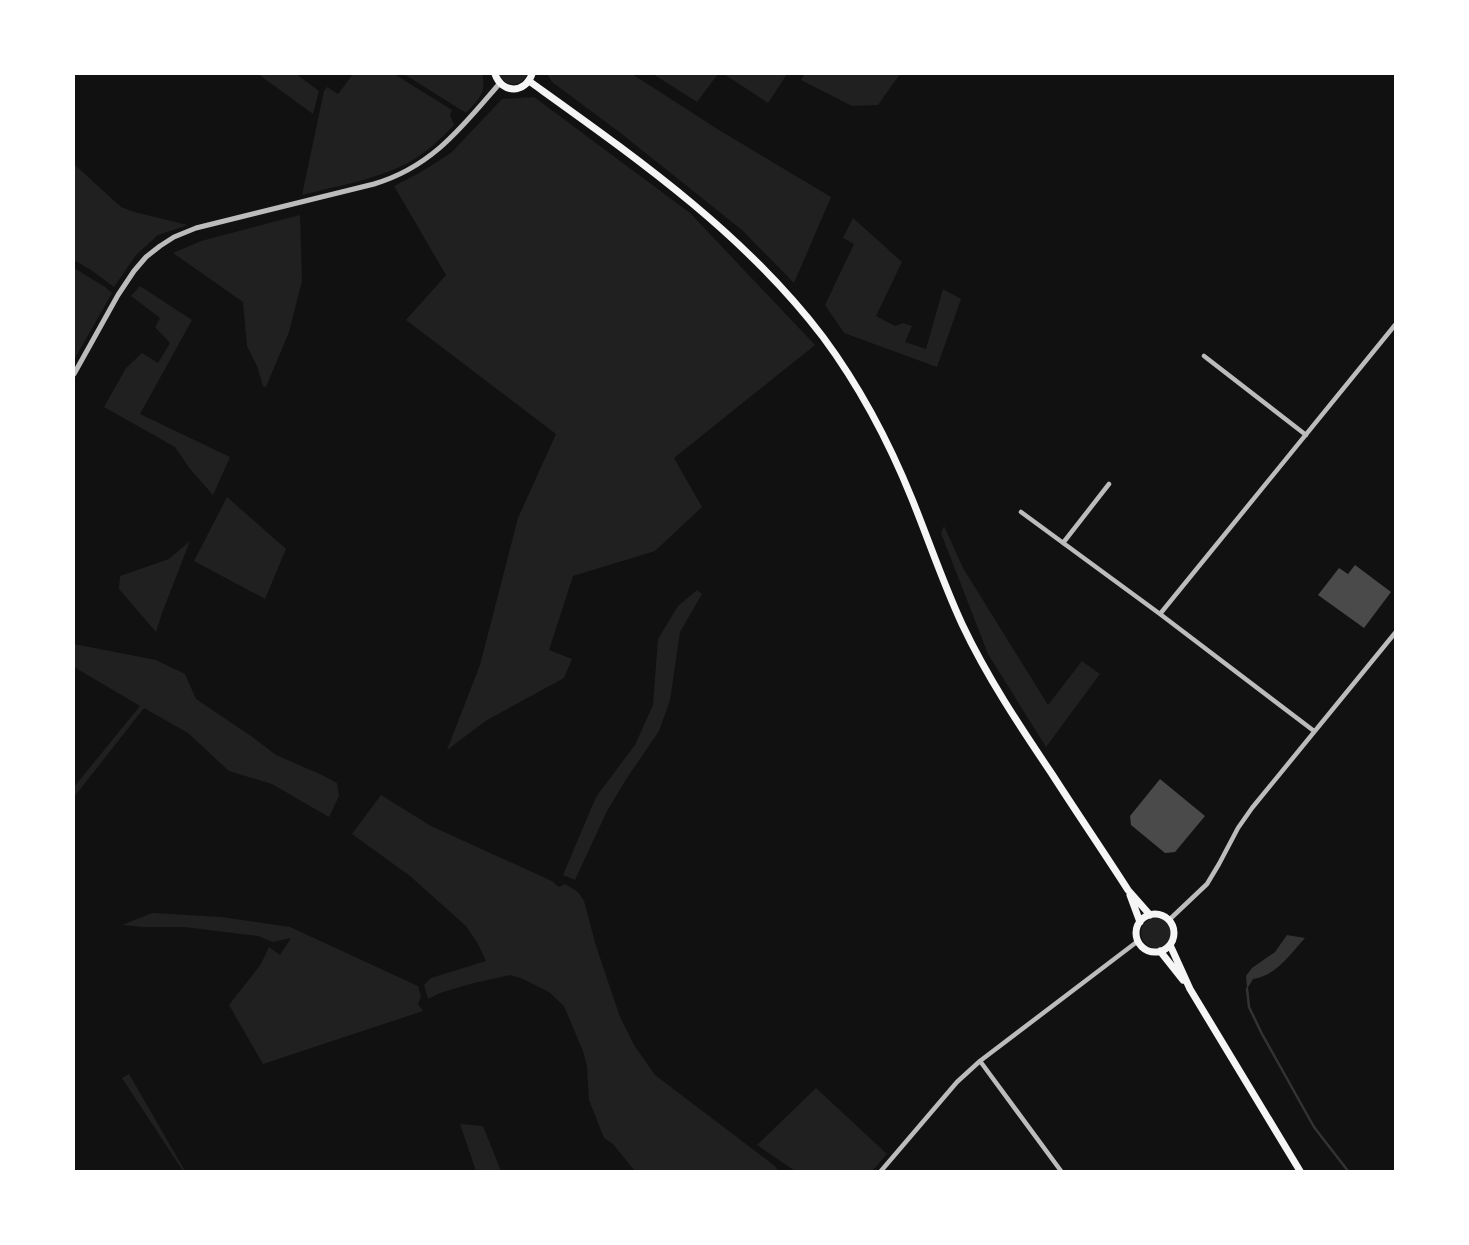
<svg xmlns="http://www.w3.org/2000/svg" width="1469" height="1245" font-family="Mulish,sans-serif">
<rect width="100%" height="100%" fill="#111"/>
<path fill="#202020" d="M258 74H296L319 91 313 114Z
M353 74H394L452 110 450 115 454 125C441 139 423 155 406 164 374 180 337 186 302 195L324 91 327 87 338 94Z
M404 74H482C487 93 478 100 466 113Z
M499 74H528C521 87 506 88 499 74Z
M547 74H632L719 130 831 197 794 283 742 230 618 131 552 82Z
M653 74H718L697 102Z
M724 74H787L768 103Z
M805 74H900L878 105 852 106 801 80Z
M534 97 690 213 815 345 674 458 702 507 655 551 573 576 549 650 572 659 564 678 487 720 447 750 480 665 518 518 556 434 406 320 446 275 394 186 421 172 451 153 502 99Z
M74 164 121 207 134 212 188 225 158 235 136 255 114 287 91 270 74 260Z
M300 215 302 281 289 332 266 387 263 386 257 366 247 346 243 302 173 253 201 241Z
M853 218 902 262 876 316 895 326 903 323 912 326 905 342 926 349 943 289 961 299 937 367 844 333 825 305 854 244 843 238Z
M74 268 105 287 112 293 74 360Z
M140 286 192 320 140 414 230 457 213 495 190 469 175 447 104 407 126 368 142 353 158 363 170 343 155 327 160 318 131 296Z
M227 497 286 549 265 599 194 561Z
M944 526 963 568 1048 705 1082 661 1100 674 1046 747 988 654 941 533Z
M190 541 162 613 156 632 119 589 120 576 169 559Z
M697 590 702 594 680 632 670 700 659 731 627 778 607 811 575 880 563 875 596 797 635 745 653 705 658 639 678 606Z
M74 644 156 660 185 674 196 699 251 736 276 755 322 775 337 783 339 796 329 817 272 784 229 771 188 733 144 708 74 797V787L140 706 74 667Z
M381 795 431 826 552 881 559 887 565 884 578 892 584 901 596 946 620 1017 634 1045 655 1075 775 1166 778 1171H635L612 1143 604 1138 589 1100 587 1066 583 1051 564 1006 549 992 523 979 510 975 470 984 440 993 428 999 424 985 431 978 486 961 478 944 466 926 410 876 352 834Z
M152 913 221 917 290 927 418 986 421 996 418 1004 423 1011 263 1064 229 1005 261 964 269 947 280 955 291 938 273 942 258 936 184 927H143L122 925Z
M1141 933a15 15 0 1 1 30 0a15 15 0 1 1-30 0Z
M129 1074 185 1171H186H183L122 1078Z
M816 1088 887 1154 872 1171H795L757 1145Z
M460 1124 483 1126 501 1171H476Z"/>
<path fill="#333" d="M1287 935 1305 938C1290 954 1276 976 1253 979L1247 989 1246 976 1252 968 1275 952Z"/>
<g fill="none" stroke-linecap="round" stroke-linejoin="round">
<path stroke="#333" stroke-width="2.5" d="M1247 989 1249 1007 1262 1034 1314 1127 1348 1171"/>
</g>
<path fill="#4a4a4a" d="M1355 565 1391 592 1364 628 1318 595 1339 568 1348 574Z
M1160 779 1205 816 1175 852 1165 853 1131 825 1130 816Z"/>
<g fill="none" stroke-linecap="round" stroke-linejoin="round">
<path stroke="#bcbcbc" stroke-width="4.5" d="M1204 356 1306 435
M1021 512 1160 614 1314 731
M1063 543 1109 484
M1160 614 1395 325
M1169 920 1207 884 1219 864 1238 828 1252 808 1395 633
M980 1061 1061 1171
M881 1171 957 1082 980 1061 1138 941"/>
<path stroke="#bcbcbc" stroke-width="5" d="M74 374 118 295 134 271 146 257 160 246 174 237 196 228 374 184C432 167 462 127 500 83"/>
<path stroke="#f5f5f5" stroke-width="7" d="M495 74C502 94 525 94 532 74
M529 81C635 157 743 232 823 337 860 387 889 442 912 499 929 541 943 583 962 624 987 677 1019 725 1052 774 1077 813 1103 851 1128 890L1150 915
M1130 895 1140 922
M1136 933a19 19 0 1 1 38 0a19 19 0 1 1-38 0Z
M1170 945 1190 989 1300 1171
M1160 951 1183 980"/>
</g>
<rect width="1469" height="1245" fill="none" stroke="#ffffff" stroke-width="150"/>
</svg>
